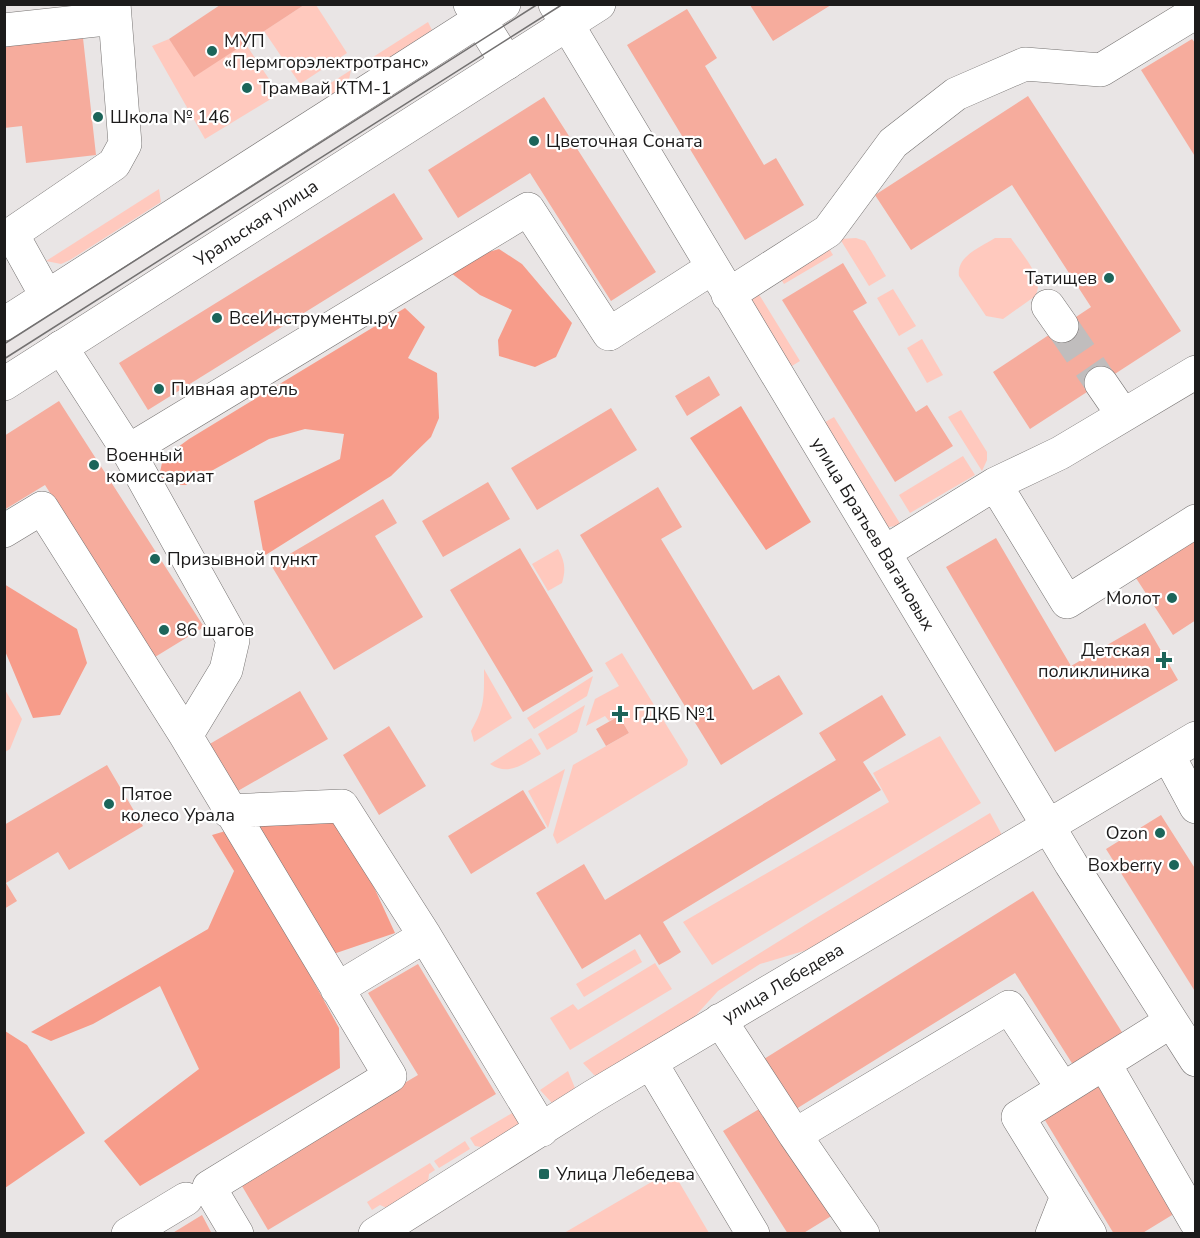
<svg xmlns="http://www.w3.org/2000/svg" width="1200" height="1238" font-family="'Nunito Sans',sans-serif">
<rect width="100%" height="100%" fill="#e9e5e5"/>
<path fill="#ffc9be" d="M304 5H316L347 53 300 84 264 31Z
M428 22 432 30 382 63 370 59Z
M169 39 195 76 245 43 279 94 205 139 152 46Z
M351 70 348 84 331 95 315 93Z
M159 189 161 202 70 260 61 264 46 261Z
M856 238 865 241 886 276 869 286 840 239Z
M995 238H1011C1020 252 1048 281 1034 297L1003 319 986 316 959 276C956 256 981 247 995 238Z
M827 245 833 255 784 284 779 276Z
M755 288 800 361 787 369 749 304Z
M893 289 916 326 899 336 877 298Z
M922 339 943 375 927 383 907 348Z
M961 410 987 452V460L982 471 948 417Z
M834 417 901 525 883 528 820 425Z
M963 456 975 475 910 513 899 495Z
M558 549C565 561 566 570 562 583L548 591 532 564Z
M622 653 688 760 687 765 557 844 553 835 573 765 629 733 619 716 609 721 605 716 586 726 595 699 619 686 605 663Z
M484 669 512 718 474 742 471 731C485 707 484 697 484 669Z
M593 676 587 696 534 729 527 718Z
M4 688 22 719 10 749 5 752Z
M585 705 577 732 547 750 538 734Z
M940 736 981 803 712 965 683 922 889 802 873 773Z
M531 738 541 754C524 763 509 777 490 764Z
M565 769 548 828 528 791Z
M990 813 1002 835 817 947 760 964 718 991 688 1024 603 1077 594 1075 583 1063 813 920Z
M635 949 642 962 584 997 576 984Z
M655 963 672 989 570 1050 550 1018 573 1004 578 1010Z
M568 1071 575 1088 552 1103 540 1090Z
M524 1106 529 1122 487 1148 475 1146 470 1138Z
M465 1141 470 1149 439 1168 434 1161Z
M430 1163 435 1170 429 1174 427 1190 393 1211 380 1205 372 1210 367 1202Z
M672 1170 709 1233H564Z"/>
<path fill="#f79c8a" d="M499 249 522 264 572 323 556 357 535 367 499 356 498 340 512 310 480 295 451 273 460 260Z
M405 308 425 327 408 358 437 373 439 418 431 437 391 476 264 556 254 501 340 459 344 434 305 429 269 439 186 485H175L159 477 163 458 189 439Z
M741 406 811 522 766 550 690 438Z
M4 584 77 629 87 663 60 715 33 718 5 651Z
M336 820 367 872 395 933 304 964 339 1028 340 1068 140 1186 104 1141 199 1069 160 986 93 1024 51 1041 31 1032 208 929 234 871 212 835 259 821Z
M5 1031 27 1045 85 1133 5 1188Z"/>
<path fill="#f6ac9d" d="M220 5H304L194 77 169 39Z
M750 5H831L773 41Z
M687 9 717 58 705 66 764 165 776 158 804 205 745 240 627 45Z
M83 38 96 155 26 163 22 126 4 128V46Z
M1192 39 1196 44V158L1141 70Z
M1028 96 1181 331 1030 429 993 372 1091 307 1012 185 911 250 875 195Z
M544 97 656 272 611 301 530 173 458 218 428 170Z
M394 193 423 239 148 410 119 363Z
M843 263 867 303 853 311 916 412 927 405 953 446 895 482 782 300Z
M709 376 720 395 687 416 675 396Z
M59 401 204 627 155 657 45 485 4 510V436Z
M611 408 637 450 537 510 511 468Z
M488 482 510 519 443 557 422 521Z
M658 487 682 527 661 539 753 690 779 675 803 714 721 765 580 535Z
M383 499 397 523 375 536 423 617 334 670 271 565Z
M1196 535V620L1173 635 1134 575Z
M996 538 1071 666 1145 623 1178 680 1055 752 946 567Z
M520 548 593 671 523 712 450 590Z
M300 691 328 739 236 792 208 745Z
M882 695 906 735 863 762 881 790 663 922 681 952 670 959 659 965 640 934 582 969 536 893 584 864 605 900 836 760 819 733Z
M619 716 629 733 606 746 596 729Z
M389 726 426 786 379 815 343 755Z
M107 765 143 826 69 870 58 852 6 883 17 901 4 909V825Z
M523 790 546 828 471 874 448 836Z
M1161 815 1196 870V993L1106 849Z
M1033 891 1125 1037 1075 1068 1015 973 788 1114 756 1064Z
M418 964 496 1094 268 1230 239 1181 418 1075 368 993Z
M1099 1083 1177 1212 1141 1234H1114L1043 1117Z
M764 1106 833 1215 802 1234H788L723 1131Z
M202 1215 212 1234H171Z"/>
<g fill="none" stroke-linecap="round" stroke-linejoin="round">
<path stroke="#c0bdbd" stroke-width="33" stroke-dasharray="33 16" stroke-linecap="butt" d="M1062 326 1101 383"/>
<defs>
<path id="minor" d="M470 4 507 63
M555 4 1071 864 1196 1060
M4 30 115 18
M12 234 47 297
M4 239 114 164 125 144 114 4
M728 295 828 231 893 143 956 94 1025 64 1101 70 1196 12
M1048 306 1062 326
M61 347 128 451 233 640 226 670 186 736 390 1076 209 1187 237 1234
M1101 383 1123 415
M128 451 528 209 609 334 712 268
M995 484 1067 602 1196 521
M4 531 42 508 186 736
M885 552 995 484 1060 453 1196 372
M1168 755 1196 807
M228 811 342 806 425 936 542 1130
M337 989 425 936
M720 1020 795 1135 1009 1007 1063 1089 1170 1022
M651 1063 753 1234
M1104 1063 1196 1222
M1063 1089 1018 1117 1090 1234
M795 1135 863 1234
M128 1234 186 1199
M375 1234 592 1097 1196 738
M1052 1234 1067 1196"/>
<path id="major" d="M4 324 504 4
M4 384 599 4"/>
</defs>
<use href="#minor" stroke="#757271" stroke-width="34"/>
<use href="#major" stroke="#757271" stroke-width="34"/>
<use href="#minor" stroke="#fff" stroke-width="33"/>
<use href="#major" stroke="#fff" stroke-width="33"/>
<path stroke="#737171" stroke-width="1.5" d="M4 344 538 4
M4 359 563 4"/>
</g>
<g fill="#1c655a" stroke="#fff" stroke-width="2">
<circle cx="212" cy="51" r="6"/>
<circle cx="247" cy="88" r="6"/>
<circle cx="98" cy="117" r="6"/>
<circle cx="534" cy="141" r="6"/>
<circle cx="1109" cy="278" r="6"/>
<circle cx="217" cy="318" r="6"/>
<circle cx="159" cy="389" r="6"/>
<circle cx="94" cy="465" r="6"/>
<circle cx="155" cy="559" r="6"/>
<circle cx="1172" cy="598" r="6"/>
<circle cx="164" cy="630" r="6"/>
<path d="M1161 651h6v6h6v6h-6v6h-6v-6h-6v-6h6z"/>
<path d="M617 705h6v6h6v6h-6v6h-6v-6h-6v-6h6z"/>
<circle cx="109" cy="804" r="6"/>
<circle cx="1160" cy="833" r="6"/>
<circle cx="1174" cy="865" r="6"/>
<rect x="538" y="1168" width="12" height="12" rx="3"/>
</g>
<g text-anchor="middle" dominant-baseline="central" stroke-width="4.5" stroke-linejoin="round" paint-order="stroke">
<g font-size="18" fill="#1c1b1b" stroke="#fff" text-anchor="start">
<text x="224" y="41">МУП<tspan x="224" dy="21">«Пермгорэлектротранс»</tspan></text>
<text x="259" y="88">Трамвай КТМ-1</text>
<text x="110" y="117">Школа № 146</text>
<text x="546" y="141">Цветочная Соната</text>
<text x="1097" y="278" text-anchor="end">Татищев</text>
<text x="229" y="318">ВсеИнструменты.ру</text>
<text x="171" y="389">Пивная артель</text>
<text x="106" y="455">Военный<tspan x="106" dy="21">комиссариат</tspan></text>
<text x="167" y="559">Призывной пункт</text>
<text x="1160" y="598" text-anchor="end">Молот</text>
<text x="176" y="630">86 шагов</text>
<text x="1150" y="650" text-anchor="end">Детская<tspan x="1150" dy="21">поликлиника</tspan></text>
<text x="634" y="714">ГДКБ №1</text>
<text x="121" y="794">Пятое<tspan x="121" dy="21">колесо Урала</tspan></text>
<text x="1148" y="833" text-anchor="end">Ozon</text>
<text x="1162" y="865" text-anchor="end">Boxberry</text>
<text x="556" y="1174">Улица Лебедева</text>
</g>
<g font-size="18" fill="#1c1b1b" stroke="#fff">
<text transform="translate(256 223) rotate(-33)">Уральская улица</text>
<text transform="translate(873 534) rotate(59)">улица Братьев Вагановых</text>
<text transform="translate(783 983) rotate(-31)">улица Лебедева</text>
</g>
</g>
<rect width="1200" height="1238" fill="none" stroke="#1c1b1b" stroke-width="12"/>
</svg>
